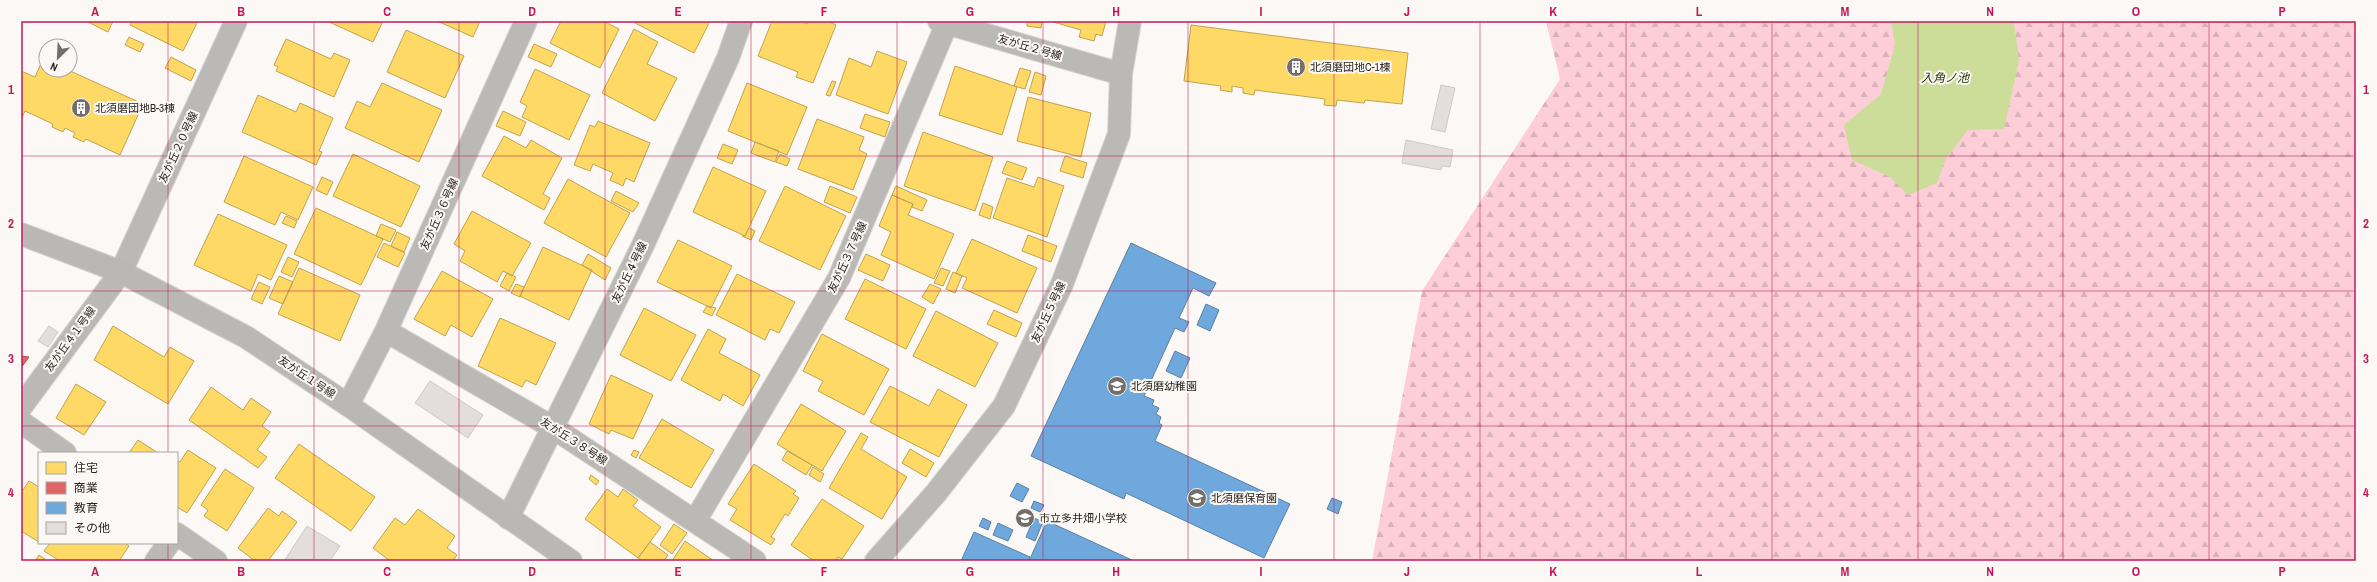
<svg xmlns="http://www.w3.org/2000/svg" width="2377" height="582" font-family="'Archivo Narrow','Noto Sans JP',sans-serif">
<defs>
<pattern id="forest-firs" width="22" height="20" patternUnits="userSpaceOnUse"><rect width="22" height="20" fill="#fdced7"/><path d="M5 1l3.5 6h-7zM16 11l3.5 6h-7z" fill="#d9b1b8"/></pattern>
</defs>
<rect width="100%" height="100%" fill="#fbf8f6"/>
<path fill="url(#forest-firs)" d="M1546 21H2356V561H1372L1422 291 1560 79Z"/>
<path fill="#cd9" d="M1891 21H2019L2014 23 2019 60 2004 129 1968 130 1946 158 1937 183 1908 195 1890 177 1852 160 1844 125 1881 94 1895 45Z"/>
<path fill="#ffd966" stroke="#bfa350" d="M86 21H113L108 32Z
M132 21H198L183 51 130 25Z
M327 21H383L373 42Z
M437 21H480L473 37Z
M561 21H603L619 29 600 68 550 43Z
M636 21H710L694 53 635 23Z
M772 21H800L807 24 809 21H827L836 25 813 83 796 77 798 72 758 56Z
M1027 21H1042L1041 28 1027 26Z
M1050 21H1106L1102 36 1096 34 1094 41 1079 37 1081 30Z
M1191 25 1408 53 1402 104 1365 100 1364 103 1337 100 1336 106 1324 105 1325 99 1255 90 1254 95 1243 93V88L1232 86V92L1220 90 1221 86 1184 81Z
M634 29 658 42 647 64 677 78 655 121 602 93Z
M406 30 464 56 445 98 387 72Z
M129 37 144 44 140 52 125 45Z
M286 39 331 59 334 53 350 60 334 97 276 71 278 67 274 65Z
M534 44 557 54 551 67 528 57Z
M877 51 907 62 888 114 836 95 849 58 871 67Z
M171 57 196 70 191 81 165 68Z
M43 59 46 60V70H68L143 104 120 155 86 139 84 142 73 137 75 133 65 128 63 132 52 127 53 124 25 111 21 120V71L35 77Z
M955 66 1017 87 1002 135 939 115Z
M1020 68 1031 71 1025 89 1014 86Z
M535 69 590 95 569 140 522 117 527 106 520 102Z
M1035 72 1046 76 1041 95 1029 92Z
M832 81 836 82 830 96 826 95Z
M382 83 442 110 419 162 345 128 357 101 370 107Z
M747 83 807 107 787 155 728 131Z
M258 95 296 112 300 103 333 118 319 151 322 152 316 165 242 132Z
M1028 97 1091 113 1081 157 1017 141Z
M503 111 526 122 520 136 496 126Z
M865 114 890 122 885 137 860 128Z
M817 119 864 137 859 150 867 154 853 190 798 169Z
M598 121 650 143 634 182 626 178 623 186 610 180 613 173 593 164 590 171 574 165 590 125 595 127Z
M923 132 993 157 975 211 904 186Z
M504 136 526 148 531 140 562 158 543 194 550 198 544 210 482 176Z
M755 142 779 151 775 162 751 153Z
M723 144 738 150 732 164 717 158Z
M353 154 420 186 401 227 333 196Z
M780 154 790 159 787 166 776 162Z
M244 156 313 187 298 220 281 212 275 225 224 202Z
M1065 156 1087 163 1083 178 1060 171Z
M1007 161 1027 168 1022 180 1002 173Z
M713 167 766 191 745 236 693 212Z
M322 177 333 182 327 195 316 190Z
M1038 177 1064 186 1047 237 993 218 1007 178 1034 187Z
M568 179 630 213 606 257 544 223Z
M785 186 846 216 820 270 759 241Z
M830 186 857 197 850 213 824 202Z
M896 186 927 200 922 211 912 207 913 204 892 195Z
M616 191 639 203 633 212 611 201Z
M892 195 913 204 908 215 954 234 934 279 881 255 891 232 879 226Z
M983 203 993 207 990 219 979 215Z
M316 208 383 239 361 285 294 254Z
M472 211 531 243 512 276 503 271 497 282 460 261 465 251 454 244Z
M218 214 287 245 271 280 258 274 251 291 194 265Z
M286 216 297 221 294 228 282 223Z
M381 224 396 230 390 242 376 236Z
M749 228 755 231 751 240 742 236H745Z
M397 232 410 238 404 252 391 246Z
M1028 235 1057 246 1051 262 1022 251Z
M972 239 1037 268 1017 313 962 288 967 278 956 273Z
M678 240 732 266 711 308 657 282Z
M384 243 405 253 398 267 377 257Z
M543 247 592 270 569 320 520 296Z
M588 254 611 268 605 280 582 265Z
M866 254 890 265 883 281 858 270Z
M288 257 299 262 292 277 281 272Z
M299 268 360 295 340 341 278 314Z
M941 268 950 271 943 286 934 283Z
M442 271 493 299 472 337 451 325 445 336 414 319Z
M953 272 962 276 955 293 946 289Z
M507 273 516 277 509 291 500 286Z
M737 274 795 302 779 333 770 329 765 340 716 315Z
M279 276 293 282 283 304 269 298Z
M865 279 926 309 906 349 845 319Z
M259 282 270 287 262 304 251 299Z
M516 284 524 287 520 297 511 293Z
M930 284 941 289 933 304 922 297Z
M707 306 716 308 712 316 703 312Z
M644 308 696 335 671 381 620 355Z
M994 310 1022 323 1016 337 987 324Z
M936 311 998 343 975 387 913 356Z
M500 318 556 343 536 385 526 380 522 387 478 366Z
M113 326 164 357 170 347 194 361 168 404 94 360Z
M708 329 726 339 719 353 760 375 743 406 723 394 720 401 681 380Z
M822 334 889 369 864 415 818 391 823 381 803 371Z
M611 375 653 395 633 439 611 430 609 434 589 424Z
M76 384 106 402 84 435 56 418Z
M890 386 929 406 938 389 967 405 939 457 870 422Z
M211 387 243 410 251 398 271 412 262 426 270 432 257 450 267 457 258 468 189 420Z
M801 404 846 431 822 471 777 444Z
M662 419 714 450 691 488 639 458Z
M861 433 868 437 861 449 907 477 882 519 829 488Z
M138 440 158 453H129Z
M299 444 375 497 351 531 275 478Z
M910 449 934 463 926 477 902 463Z
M188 450 216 468 187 513 177 507V461L180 462Z
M634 450 639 452 636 458 631 455Z
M787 451 812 465 806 475 782 460Z
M754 464 796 491 793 494 799 498 788 516 785 514 771 537 775 539 771 545 730 520 737 509 728 504Z
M813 467 824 474 820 482 809 475Z
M225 469 254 488 227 531 204 516 208 510 201 505Z
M591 475 599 481 596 485 589 479Z
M29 481 39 487V542L21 531V488L23 490Z
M607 489 618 497 623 489 638 500 633 506 661 527 638 558 585 519Z
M822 499 864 526 842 559 838 557 836 561H814L791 545Z
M268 508 279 516 282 511 297 522 268 561H255L238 548Z
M418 509 455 536 447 548 457 555 453 561H390L373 548 395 518 405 525Z
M674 524 687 533 672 554 660 545Z
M685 541 714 561H672Z
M650 542 668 555 664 561H642L638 558Z
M50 543H125L129 546 119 561H60L44 551Z
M39 555 45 559 44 561H35Z"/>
<path fill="#e06666" stroke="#aa5250" d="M21 356 29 357 21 368Z"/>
<path fill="#6fa8dc" stroke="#5b80a3" d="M1131 243 1216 283 1209 296 1193 288 1179 318 1189 322 1184 332 1175 328 1144 396 1154 400 1152 405 1159 408 1156 414 1161 417 1159 423 1162 425 1155 441 1290 504 1264 558 1126 493 1124 499 1031 456Z
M1206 304 1219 310 1210 331 1197 325Z
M1175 351 1190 358 1181 378 1166 371Z
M1017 483 1029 489 1022 502 1010 496Z
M1332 498 1342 502 1338 514 1327 509Z
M1034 501 1044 505 1040 512 1031 508Z
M983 518 991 522 988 530 979 526Z
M1034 518 1043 522 1035 541 1026 537Z
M1047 521 1134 561H1029Z
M998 523 1013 530 1008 541 993 535Z
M974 532 1030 557 1029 561H961Z"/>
<path fill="#e3dddb" stroke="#cec8c6" d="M1441 85 1455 88 1445 132 1431 129Z
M1406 140 1453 150 1450 167 1442 166 1441 170 1402 163Z
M49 326 58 332 48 347 38 341Z
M430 381 483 415 468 438 415 403Z
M307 526 340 546 330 561H284Z"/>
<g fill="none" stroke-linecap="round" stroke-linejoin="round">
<defs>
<path id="street" d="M939 21 1121 74
M386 331 552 427 755 561
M348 405 386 331 526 21
M21 407 121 272 236 21
M21 422 65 453
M508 518 643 245 728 58 741 21
M695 521 839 278 948 21
M177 534 216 561
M156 561 169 543
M876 561 936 493 1004 406 1062 284 1119 134 1121 74 1130 21"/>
<path id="secondary" d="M21 234 121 272 246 337 348 405 571 561"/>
</defs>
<use href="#street" stroke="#d5d2d0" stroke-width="24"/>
<use href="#secondary" stroke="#d5d2d0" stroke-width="24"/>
<use href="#street" stroke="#bab9b5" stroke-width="22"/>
<use href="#secondary" stroke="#bab8b5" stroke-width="22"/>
</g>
<path fill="none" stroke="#c2185b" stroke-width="1" stroke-opacity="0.55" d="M168 21V453M314 21V561M459 21V561M605 21V561M751 21V561M897 21V561M1043 21V561M1188 21V561M1334 21V561M1480 21V561M1626 21V561M1772 21V561M1918 21V561M2063 21V561M2209 21V561M21 156H2356M21 291H2356M21 426H2356M168 543V561"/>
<defs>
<symbol id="building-disc" viewBox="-11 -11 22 22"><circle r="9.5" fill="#746e6a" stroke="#fcf8f5"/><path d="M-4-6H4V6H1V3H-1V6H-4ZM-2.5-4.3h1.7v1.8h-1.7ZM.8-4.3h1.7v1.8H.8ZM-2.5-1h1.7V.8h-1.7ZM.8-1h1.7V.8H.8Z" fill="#fff"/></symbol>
<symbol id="school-disc" viewBox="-11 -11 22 22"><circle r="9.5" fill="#746e6a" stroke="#fcf8f5"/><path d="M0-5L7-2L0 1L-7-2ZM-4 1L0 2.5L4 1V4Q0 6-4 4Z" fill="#fff"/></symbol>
</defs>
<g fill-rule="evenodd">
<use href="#building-disc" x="1285" y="56" width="22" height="22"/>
<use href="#building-disc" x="70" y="97" width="22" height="22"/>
<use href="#school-disc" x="1106" y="375" width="22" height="22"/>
<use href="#school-disc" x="1186" y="487" width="22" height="22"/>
<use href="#school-disc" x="1014" y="507" width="22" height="22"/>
</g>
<g text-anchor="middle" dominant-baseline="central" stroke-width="4" stroke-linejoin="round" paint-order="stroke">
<g font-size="11" fill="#2b241e" stroke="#fcf8f5">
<text transform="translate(1030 47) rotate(16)">友が丘２号線</text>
<text transform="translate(178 147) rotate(-65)">友が丘２０号線</text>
<text transform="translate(439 214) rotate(-66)">友が丘３６号線</text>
<text transform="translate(847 257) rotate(-65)">友が丘３７号線</text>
<text transform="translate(629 272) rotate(-64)">友が丘４号線</text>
<text transform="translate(1048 312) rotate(-65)">友が丘５号線</text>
<text transform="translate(70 339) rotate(-54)">友が丘４１号線</text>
<text transform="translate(307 377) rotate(34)">友が丘１号線</text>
<text transform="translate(574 441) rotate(33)">友が丘３８号線</text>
</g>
<g font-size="11" fill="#2b241e" stroke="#fcf8f5" text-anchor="start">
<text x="1310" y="67">北須磨団地C-1棟</text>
<text x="95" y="108">北須磨団地B-3棟</text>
<text x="1131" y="386">北須磨幼稚園</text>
<text x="1211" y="498">北須磨保育園</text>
<text x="1039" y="518">市立多井畑小学校</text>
</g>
<g font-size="12" font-style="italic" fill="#293209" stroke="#fcf8f5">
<text x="1945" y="78">入角ノ池</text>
</g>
</g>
<rect width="2377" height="582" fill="none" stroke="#fcf8f5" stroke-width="44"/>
<rect x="38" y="452" width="140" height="92" fill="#fcf8f5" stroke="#a8a39f"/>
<rect x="46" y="462" width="20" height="12" fill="#ffd966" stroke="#a8a39f"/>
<text x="74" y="472" font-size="12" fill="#2b241e">住宅</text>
<rect x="46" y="482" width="20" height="12" fill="#e06666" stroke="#a8a39f"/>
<text x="74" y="492" font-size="12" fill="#2b241e">商業</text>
<rect x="46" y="502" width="20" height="12" fill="#6fa8dc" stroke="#a8a39f"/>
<text x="74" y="512" font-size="12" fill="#2b241e">教育</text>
<rect x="46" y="522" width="20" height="12" fill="#e3dddb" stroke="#a8a39f"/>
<text x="74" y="532" font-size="12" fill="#2b241e">その他</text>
<g transform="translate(58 58) rotate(204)"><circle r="19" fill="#fcf8f5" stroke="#a8a39f"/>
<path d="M0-3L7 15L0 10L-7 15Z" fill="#746e6a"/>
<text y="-6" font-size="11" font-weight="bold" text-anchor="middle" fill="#2b241e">N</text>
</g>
<rect x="22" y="22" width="2333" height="538" fill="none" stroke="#c2185b" stroke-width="1.5"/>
<g font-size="13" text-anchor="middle" font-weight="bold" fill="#c2185b">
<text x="95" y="16">A</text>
<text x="241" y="16">B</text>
<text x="387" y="16">C</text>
<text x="532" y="16">D</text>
<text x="678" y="16">E</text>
<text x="824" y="16">F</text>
<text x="970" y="16">G</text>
<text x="1116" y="16">H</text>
<text x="1261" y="16">I</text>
<text x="1407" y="16">J</text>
<text x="1553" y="16">K</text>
<text x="1699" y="16">L</text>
<text x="1845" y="16">M</text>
<text x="1990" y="16">N</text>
<text x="2136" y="16">O</text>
<text x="2282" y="16">P</text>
<text x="11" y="94">1</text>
<text x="2366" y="94">1</text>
<text x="11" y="228">2</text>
<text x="2366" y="228">2</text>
<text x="11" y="363">3</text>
<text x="2366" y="363">3</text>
<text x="11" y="497">4</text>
<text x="2366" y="497">4</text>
<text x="95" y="576">A</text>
<text x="241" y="576">B</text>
<text x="387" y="576">C</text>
<text x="532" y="576">D</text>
<text x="678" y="576">E</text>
<text x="824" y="576">F</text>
<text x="970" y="576">G</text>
<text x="1116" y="576">H</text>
<text x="1261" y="576">I</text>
<text x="1407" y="576">J</text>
<text x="1553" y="576">K</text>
<text x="1699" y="576">L</text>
<text x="1845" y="576">M</text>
<text x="1990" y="576">N</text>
<text x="2136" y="576">O</text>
<text x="2282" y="576">P</text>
</g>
</svg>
